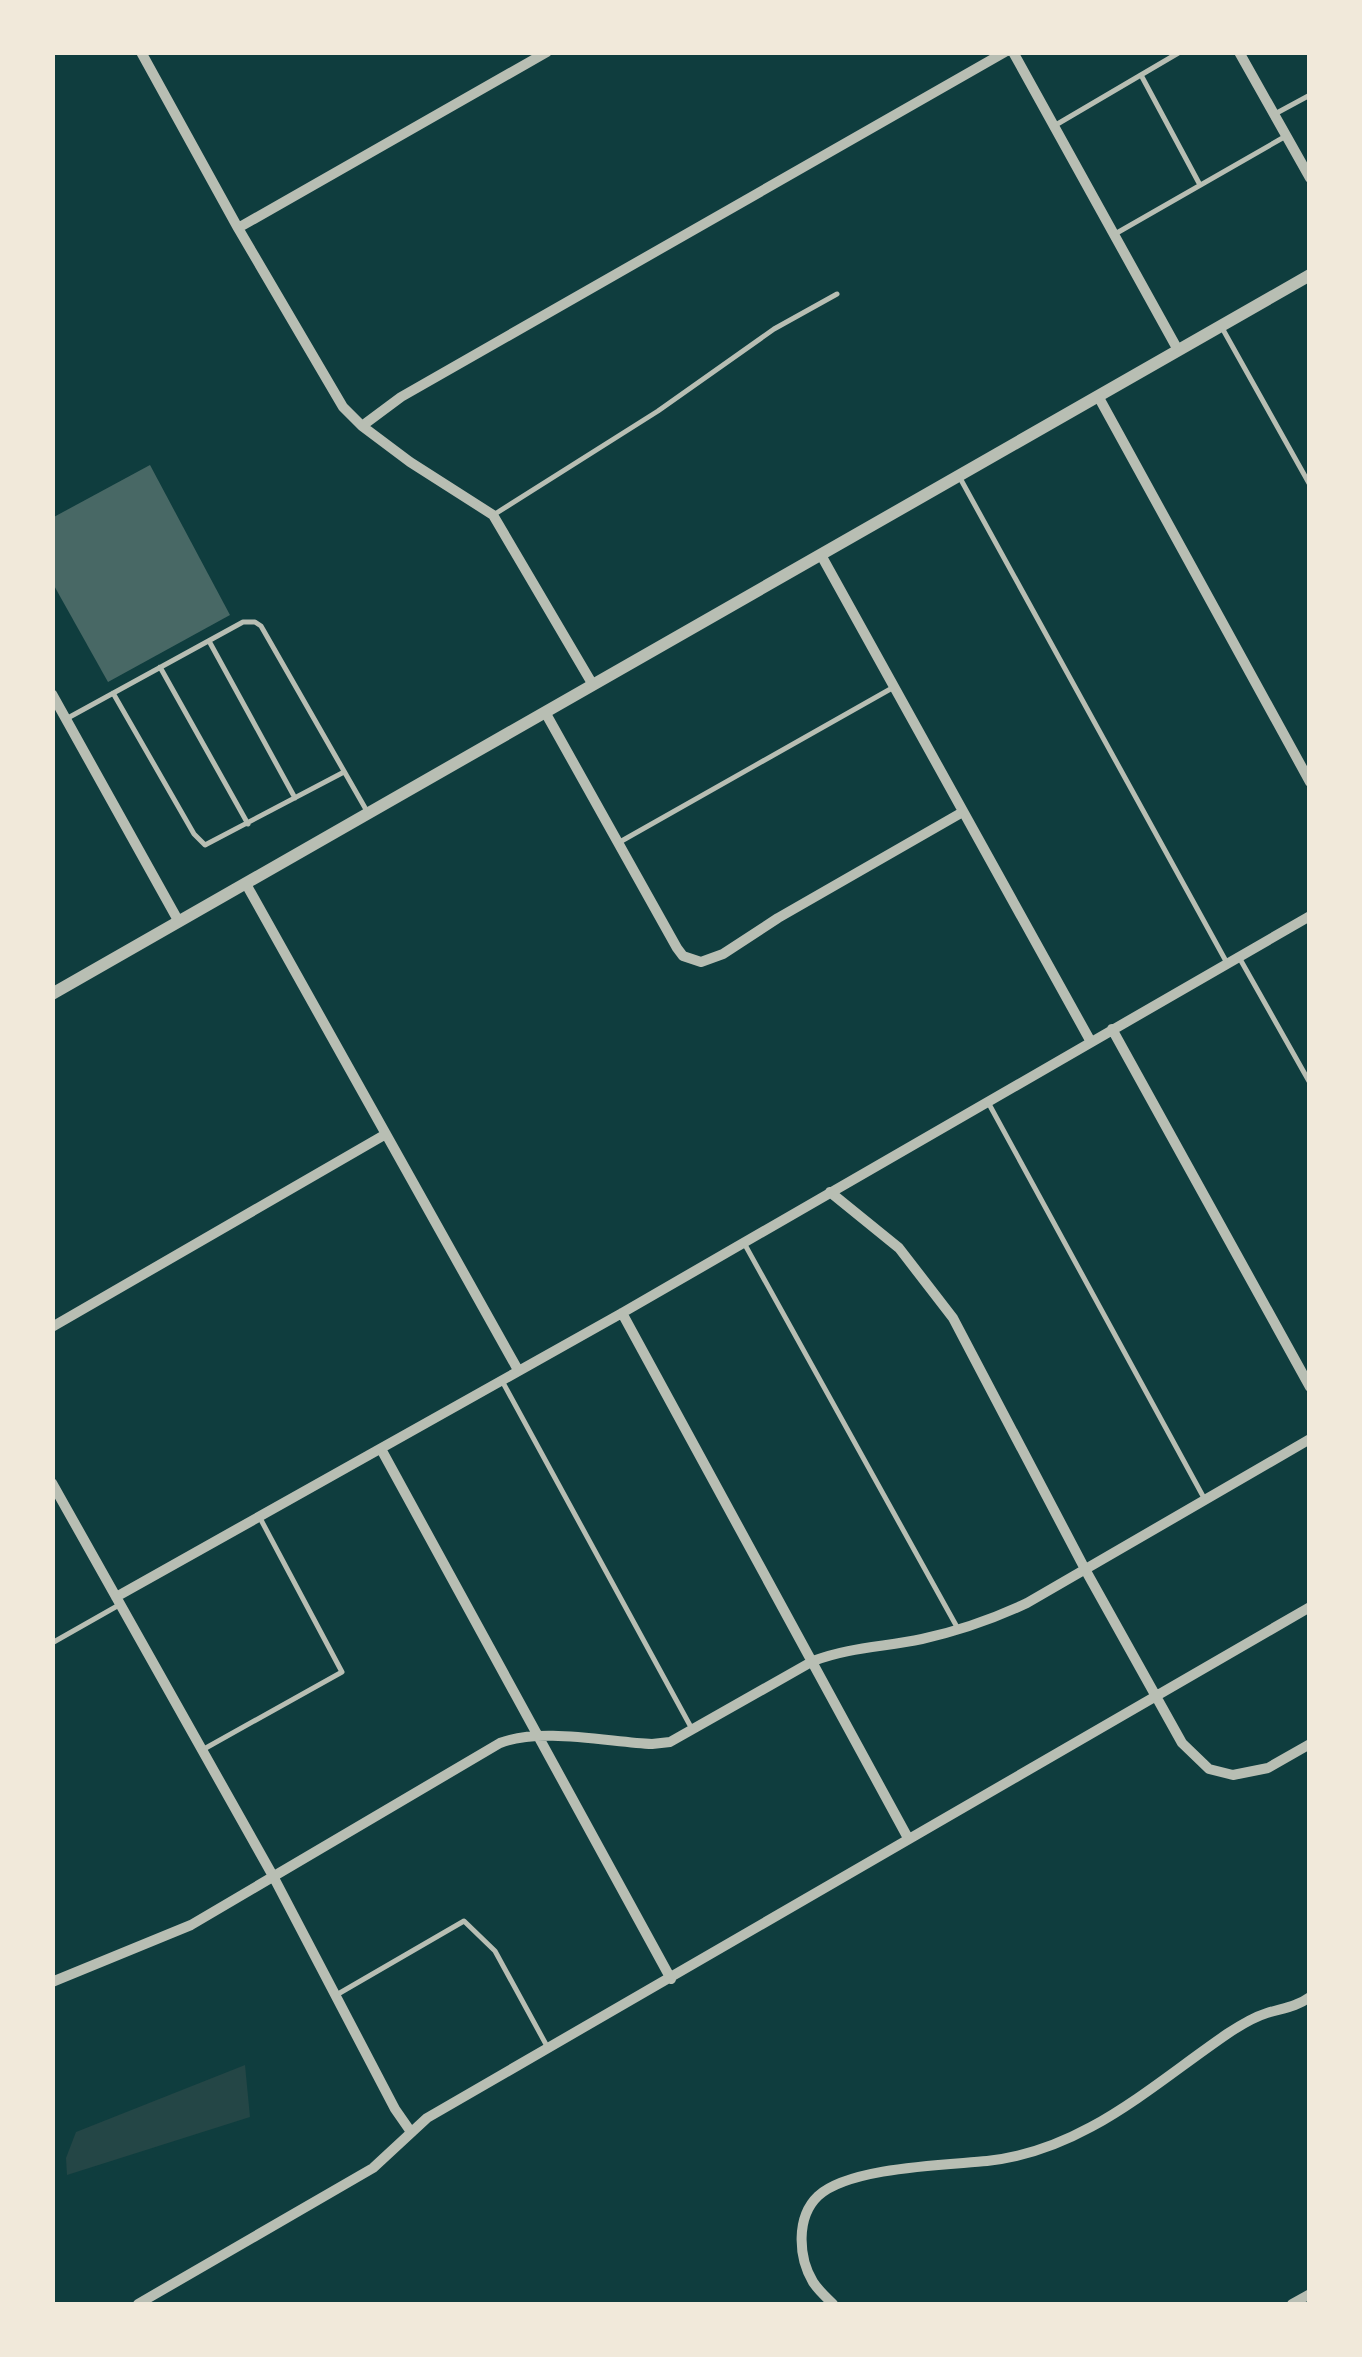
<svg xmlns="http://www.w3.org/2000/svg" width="1362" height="2357" font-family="Mulish,sans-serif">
<rect width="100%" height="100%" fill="#0f3d3e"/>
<path fill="#244646" d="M245 2065 250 2117 67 2175 66 2158 76 2132Z"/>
<path fill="#486865" d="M150 465 230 615 108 682 52 582V518Z"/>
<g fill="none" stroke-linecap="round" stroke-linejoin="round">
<path stroke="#b8beb3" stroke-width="5" d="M1141 75 1200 185
M1273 115 1310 95
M1054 126 1180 52
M1115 234 1286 136
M1221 326 1310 485
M960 478 1227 963
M495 514 658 411 774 329 837 294
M209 641 295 798
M160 667 248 824
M113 693 194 834 205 845 344 772
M66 719 243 622H255L261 626 368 813
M618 843 894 687
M1240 959 1310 1083
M989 1104 1204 1498
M744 1243 957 1627
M501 1379 692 1729
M52 1643 119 1605
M204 1749 342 1672 260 1518
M338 1994 464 1921 495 1951 548 2048"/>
<path stroke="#b8beb3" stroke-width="10" d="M141 52 238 228 343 407 362 426 410 462 493 515 593 685
M1013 52 1178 350
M1239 52 1310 178
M238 228 547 52
M1098 396 1310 782
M362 426 401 397 1005 52
M821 555 1091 1042
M52 694 179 922
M545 712 677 948 683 956 701 962 723 954 778 918 961 813
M246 884 518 1370
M1112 1029 1310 1387
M830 1192 899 1248 953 1318 1086 1571 1182 1743 1209 1769 1233 1775 1268 1768 1310 1744
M622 1313 908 1838
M52 1327 386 1134
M381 1449 671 1979
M52 1483 273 1876 395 2109 411 2132
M116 1597 622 1313 1310 916
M52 1982 191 1925 500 1743C540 1727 609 1742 652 1744L670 1742 813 1661C850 1647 884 1647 922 1639 958 1631 993 1619 1027 1603L1310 1439
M138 2304 373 2168 427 2118 1310 1607
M833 2304C826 2297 818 2290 813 2282 798 2257 796 2217 818 2196 849 2167 946 2165 987 2161 1083 2151 1151 2086 1227 2034 1239 2026 1254 2017 1267 2013 1283 2008 1296 2007 1310 1997
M1292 2304 1310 2294"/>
<path stroke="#b8beb3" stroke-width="12" d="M52 994 1310 275"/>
</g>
<rect width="1362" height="2357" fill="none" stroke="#f1e9da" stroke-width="110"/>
</svg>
